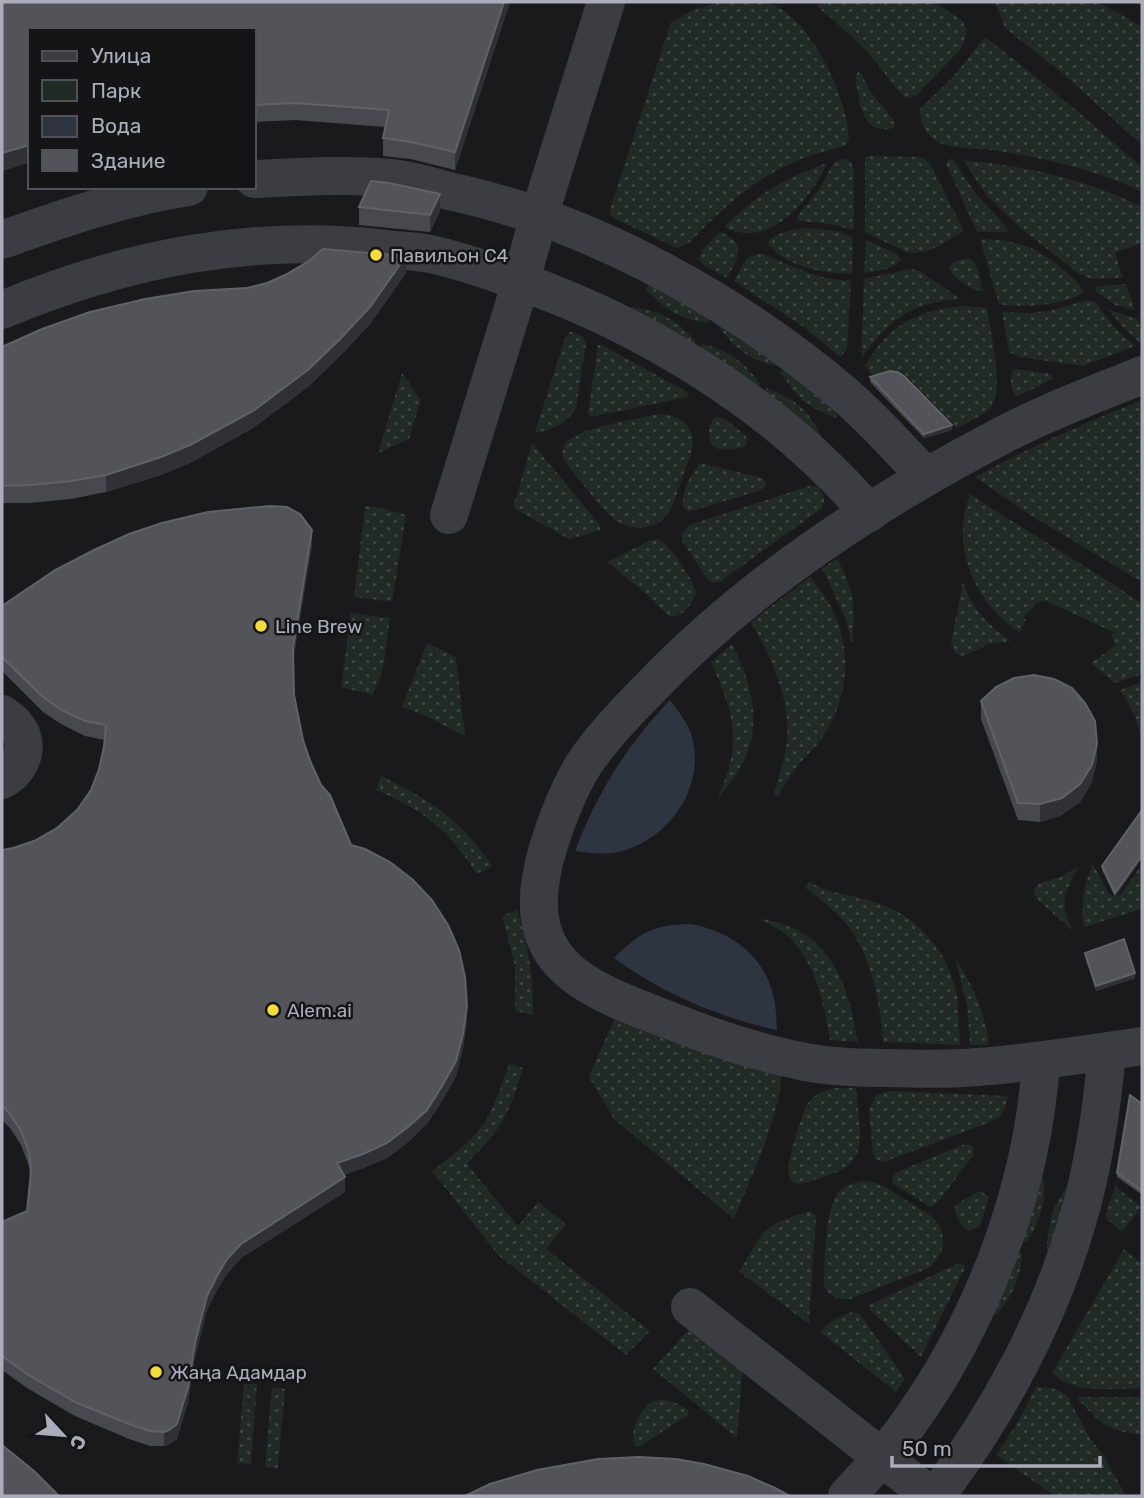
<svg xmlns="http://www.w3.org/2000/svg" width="1144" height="1498" font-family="Rubik,sans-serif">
<defs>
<pattern id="green-dots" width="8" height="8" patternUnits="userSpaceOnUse" patternTransform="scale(1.75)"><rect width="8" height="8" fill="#212a24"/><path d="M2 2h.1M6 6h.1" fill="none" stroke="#3f4642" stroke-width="1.8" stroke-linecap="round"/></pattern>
</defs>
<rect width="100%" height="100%" fill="#1a191c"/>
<path fill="url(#green-dots)" d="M719 2C733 2 755 0 768 3 809 14 849 99 849 139L847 144 842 147C774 162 737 193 690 242L681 247 677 248 613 218 609 212 610 209 671 22 691 11Z
M818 2H934L963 21 967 33 961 49 916 96 907 98C897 93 881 67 871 56 855 38 836 23 818 7Z
M995 2H1095L1115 11 1142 27V145L1061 72 1005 28Z
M985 37C1039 78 1090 121 1140 166L1142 169V192C1097 170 1047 159 998 151 982 148 954 149 940 143 928 138 917 120 921 108L953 77Z
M859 70 870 91 893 119 895 125 894 128C868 135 861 113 858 93 856 84 854 78 859 70Z
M865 156 921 157 929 162 964 231C947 241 927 257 906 252L865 232Z
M844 159H847L851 162 854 173V230L830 224 799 221 797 219 798 214 807 205 821 186 834 162Z
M950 159H953L976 194 1006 226 1008 230 1007 232H977L947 166 946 163Z
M963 160C1026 166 1086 179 1142 207V243L1115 253 1123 278 1091 279 1078 273 1024 231 987 196Z
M827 163C814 192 786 230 752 233 742 234 733 231 724 227 756 195 784 178 827 163Z
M807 228 836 231 853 237 852 274C824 273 787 268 768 244L769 240C779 231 794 230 807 228Z
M720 232C747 243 739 257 727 278L702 264 699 258 702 250Z
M980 239C1019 240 1036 246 1066 272 1073 278 1082 284 1083 293 1060 306 1025 308 999 304Z
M866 240 897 254 901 260C893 270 876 271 864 273Z
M758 254H764C793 267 819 280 851 281L847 349 840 357 805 328 734 281 747 258Z
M969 259C980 263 980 281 983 292 969 288 955 281 949 268 952 260 961 259 969 259Z
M910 269 920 271 959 298C948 301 936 302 925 305 896 314 878 335 861 359L864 279Z
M652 284 709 315V323C681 320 663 309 645 288Z
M1126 284 1135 310 1115 305 1095 291 1096 287 1098 286Z
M1087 300 1095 302 1115 328 1135 346 1083 366 1019 357 1009 352 1002 312 1030 313 1048 311Z
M964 306 987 308C990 329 1005 391 991 407 983 416 968 422 957 428L902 371 895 370 873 376 865 366C888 326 917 309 964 306Z
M632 307C659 310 678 320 696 342L689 345 632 314Z
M1110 311H1112L1138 319 1142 332V342L1140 343 1122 326Z
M718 325 778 359 777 366C751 361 733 348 718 325Z
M570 332H573L583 337 586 344 576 408C570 421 549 433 535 432L565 338Z
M701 344C728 350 746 362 761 386L754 389 701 351Z
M598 345H602L687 392 688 397 590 417 588 413Z
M787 369 837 410 836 418C809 409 794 395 780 371Z
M1016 369 1051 374 1053 379 1016 397C1010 391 1010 376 1013 370Z
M402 373 421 400 409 439 378 453Z
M766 388C794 398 807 409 821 435L814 438 765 396Z
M1142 400V582L1030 515 975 477C1029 447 1085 423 1142 400Z
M660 414C672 415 686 419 691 432 697 446 686 465 682 479 677 492 674 508 664 518 659 524 653 526 645 527 618 532 601 507 586 488 578 478 570 469 563 458 562 450 563 444 570 439 585 427 640 418 660 414Z
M720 417 726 420 746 436 747 444 744 447C737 449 726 451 719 449 706 446 707 426 714 418Z
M532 443 600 525 601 529 599 531 569 539 515 509 514 504Z
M701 463 762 478 766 482 765 487 759 491 688 512 683 507C681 494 691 471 701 463Z
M810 486 818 487C824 495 827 501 821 509L721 581 714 583 707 579 682 541V534L689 525Z
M970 494C1027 532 1086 565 1142 604V674L1114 683 1091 663 1116 645 1111 637 1113 632 1046 601 1038 603 1023 617 1026 620 1020 632C974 605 950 545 970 494Z
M365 506 385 509 406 515 392 602 354 597Z
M658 539C671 545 691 577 696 591 695 600 682 619 671 616 664 614 652 599 646 594 633 583 620 573 607 562L651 540Z
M837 559C856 593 855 608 852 645L846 620 822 568Z
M810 577C819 588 828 599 834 613 852 652 848 700 823 737 816 747 807 755 798 765 790 775 784 786 778 797L773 795C778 780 783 764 786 748 793 704 772 659 751 622Z
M963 582C972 609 988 625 1011 641L989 644 966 655 962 656 955 653 951 643Z
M351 613 390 618C386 643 386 674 372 695L341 687Z
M427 643 456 657 465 736 428 717 402 707Z
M732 644C762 704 764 748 717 799 743 743 735 717 711 662Z
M1142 682V745C1140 724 1132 708 1120 690Z
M381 776C429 799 463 821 492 866L477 874C448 830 425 811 376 790Z
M1093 864 1109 894 1115 897 1121 894 1142 864V913L1141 909 1084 927C1080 904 1084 885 1093 864Z
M1078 867C1064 896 1058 902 1074 932L1038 900 1034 893 1035 888 1040 883 1060 877Z
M810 882C828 894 851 894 872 901 916 914 949 950 957 996 959 1012 959 1029 960 1045L883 1042C880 1000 871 951 842 919 831 907 817 897 804 887Z
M517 910C528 945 534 978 533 1015L515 1011V966L502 916Z
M759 919C827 926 850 982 857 1042L830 1040C824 1005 817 967 791 939 782 930 770 924 759 919Z
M955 958C973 985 985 1012 989 1045H970L967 1005Z
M618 1010 783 1067 778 1101 764 1147 734 1219 614 1119 589 1077Z
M509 1064 523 1068C517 1088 511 1108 500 1125 491 1140 478 1151 467 1164L518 1226 538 1202 566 1224 546 1249 650 1331 626 1355 498 1255 432 1171C452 1155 476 1139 488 1116 497 1100 503 1082 509 1064Z
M834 1088H856C862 1154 871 1166 800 1184 795 1183 793 1183 790 1179 783 1168 801 1121 805 1108 812 1096 821 1091 834 1088Z
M888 1091 1008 1096C1006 1108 1004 1115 993 1121L884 1162 875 1159 873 1155 869 1109 876 1095Z
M968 1144 974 1148 973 1156 937 1203 930 1207 892 1183 893 1174 897 1172 962 1145Z
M1044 1179C1046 1202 1039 1224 1026 1243L1021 1240 1038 1180Z
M863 1181C880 1181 893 1192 907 1201 915 1206 924 1210 931 1216 949 1232 946 1254 929 1268L850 1299C838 1300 829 1297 824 1285 824 1263 825 1209 838 1193 845 1185 854 1183 863 1181Z
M1115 1186 1141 1207 1122 1232 1105 1217Z
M1067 1187 1053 1252 1047 1251C1047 1228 1052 1205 1067 1187Z
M981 1191 989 1197 980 1226 968 1231C960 1225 953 1214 956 1205L977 1192Z
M811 1211 816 1216 809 1324 739 1272 758 1240 764 1232 780 1221 806 1212Z
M1124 1249 1142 1264V1388C1119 1389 1088 1392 1066 1383 1061 1381 1057 1376 1052 1373Z
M1016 1253H1022C1022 1277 1011 1297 997 1315L992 1312Z
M959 1263 963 1264 965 1268 921 1357 871 1311 869 1305Z
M853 1312 860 1315 865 1321 905 1379 896 1392 820 1332C828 1323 841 1314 853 1312Z
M692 1326 743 1366 737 1438 653 1369Z
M244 1384H257L251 1464 237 1463Z
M272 1387 285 1389 278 1468 265 1467Z
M1036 1387C1048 1388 1059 1387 1068 1397L1089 1437 1104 1456 1126 1496H1055L996 1455 1018 1422Z
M1076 1397H1142V1435C1107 1431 1099 1422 1076 1397Z
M662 1400C673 1401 681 1405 689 1411L688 1415 639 1447H636C628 1436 637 1415 647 1406 651 1401 656 1400 662 1400Z"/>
<path fill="#2f3540" d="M670 700C678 711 688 723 692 737 706 788 668 840 619 852 604 855 590 853 575 851 597 793 627 745 670 700Z
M690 924C727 930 762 953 772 991 776 1003 776 1016 777 1030 717 1017 664 994 614 958 641 932 652 925 690 924Z"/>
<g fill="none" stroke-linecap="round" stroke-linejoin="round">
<path stroke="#3c3c43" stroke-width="38" d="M254 179C300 177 345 174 391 178 413 180 436 188 458 193 596 224 737 303 844 394 874 420 900 449 926 477
M2 240C63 218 124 197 189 187
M2 310C127 258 252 233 388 249 402 251 416 251 430 254 454 259 478 267 501 275 556 293 609 316 660 345 738 389 811 445 869 513
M1142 375C1096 394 1048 411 1003 435 874 502 749 584 648 690 625 713 602 737 584 764 568 790 557 819 548 848 515 959 575 985 666 1019 708 1036 752 1051 796 1060 825 1067 856 1068 886 1068 916 1069 947 1070 977 1067 1032 1063 1087 1054 1142 1046
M449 515 516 298 539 216 606 2
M2 714C6 717 12 721 15 725 32 743 22 770 2 780
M690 1307 931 1496
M847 1496C867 1474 888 1452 906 1427 982 1323 1033 1189 1041 1061
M936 1496C998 1414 1050 1318 1078 1219 1094 1165 1102 1107 1107 1052"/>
</g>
<path fill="#48494e" d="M2 2H510L455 170 411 159 383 156V138L385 127 295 120 254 122V30H30V162L2 171Z
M359 207 440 211 430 232 359 225Z
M406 273 370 324 340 356 309 386 253 428 190 463 161 475 106 492 71 499 30 503H2V347L247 288Z
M870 377 952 430 924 438 870 382Z
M312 545 293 661 294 695 303 740 311 763 351 845 467 1021 463 1048 456 1076 442 1101 427 1124 408 1142 387 1158 363 1168 344 1175 345 1192 241 1258 227 1274 217 1290 207 1310 195 1357 188 1402 177 1439 169 1445 164 1446H150L129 1439 75 1416 27 1388 2 1370V1222L27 1211 30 1180 29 1166 21 1145 10 1128 2 1120V850L13 848 34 841 57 828 77 810 91 790 99 769 105 740 85 736 61 724 43 712 5 674 2 669V606Z
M981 701 1097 761 1092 782 1080 802 1062 815 1040 822 1018 820 981 719Z
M1142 810 1115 897 1102 870V866Z
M1085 953 1135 978 1096 991 1085 957Z
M1142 1104 1141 1194 1117 1177V1173Z"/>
<path fill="#313135" d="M504 2H510L455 170V152Z
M30 145V162L2 171V153Z
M440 194V211L430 232V215Z
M406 256V273L370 324 340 356 309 386 253 428 190 463 161 475 106 492V475Z
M952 425V430L924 438V434Z
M312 530V545L293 662V648Z
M1097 744V761L1092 782 1080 802 1062 815 1040 822V804Z
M1142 855V859L1115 897V893Z
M1135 973V978L1096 991V986Z
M467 1006V1021L463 1048 456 1076 442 1101 427 1124 408 1142 387 1158 363 1168 337 1177V1163Z
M345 1177V1192L241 1258 227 1274 217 1290 207 1310 195 1357 188 1402 177 1439 169 1445 164 1446V1432L195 1343 207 1296 217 1276 227 1259 241 1244Z"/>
<path fill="#53535a" stroke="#616169" stroke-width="2" d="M2 2H504L455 152 411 142 383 138 389 110 295 103 254 105V30H30V145L2 153Z
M371 181 389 183 440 194 430 215 359 207Z
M323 249 406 256 370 307 340 339 309 369 253 411 190 445 161 457 106 475 71 481 30 485 2 486V347L42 329 90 312 145 299 194 291 247 288 267 283 285 275 309 261Z
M890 371 898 372 904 376 952 425 924 434 870 377Z
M269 506 287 507 300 514 312 530 293 648 294 695 303 740 311 763 321 785 330 795 351 845 365 849 390 862 413 880 432 900 448 925 459 950 465 977 467 1006 463 1034 456 1061 442 1086 427 1110 408 1127 387 1143 363 1154 337 1163 345 1177 241 1244 227 1259 217 1276 207 1296 195 1343 188 1387 177 1424 169 1430 164 1432 150 1431 129 1424 75 1402 27 1374 2 1356V1222L27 1211 31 1172 29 1152 21 1131 10 1114 2 1105V850L13 848 34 841 57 828 77 810 91 790 99 769 104 747 106 725 85 721 61 710 43 697 5 660 2 655V606L55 570 94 550 129 534 162 523 208 512Z
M1034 675 1054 679 1072 688 1085 703 1095 721 1097 744 1092 765 1080 784 1062 798 1040 804 1018 803 981 701 996 687 1014 678Z
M1142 810V855L1115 893 1102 866Z
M1124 939 1135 973 1096 986 1085 953Z
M1130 1095 1142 1104V1183L1141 1190 1117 1173Z
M2 1445 34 1471 59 1496H2Z
M639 1457 676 1459 704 1464 748 1476 775 1488 790 1496H465L490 1484 537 1470 598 1459Z"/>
<g fill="#f6dc37" stroke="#151417" stroke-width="2.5">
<circle cx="376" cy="255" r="7"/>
<circle cx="261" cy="626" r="7"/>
<circle cx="273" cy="1010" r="7"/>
<circle cx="156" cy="1372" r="7"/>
</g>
<g text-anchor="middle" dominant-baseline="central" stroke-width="5" stroke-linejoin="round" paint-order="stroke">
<g font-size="19" fill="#acadbb" stroke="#151417" text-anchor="start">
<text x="390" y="255">Павильон С4</text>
<text x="275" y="626">Line Brew</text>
<text x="287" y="1010">Alem.ai</text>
<text x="170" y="1372">Жаңа Адамдар</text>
</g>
</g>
<rect width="1144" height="1498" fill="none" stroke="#acadbb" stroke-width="7"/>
<rect x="28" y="28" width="228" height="161" fill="#151417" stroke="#515159" stroke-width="2"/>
<rect x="42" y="51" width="35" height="10" fill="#3c3c43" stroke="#515159" stroke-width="2"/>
<text x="91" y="63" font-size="21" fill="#acadbb">Улица</text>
<rect x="42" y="80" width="35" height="21" fill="#212a24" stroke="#515159" stroke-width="2"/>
<text x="91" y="98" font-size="21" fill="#acadbb">Парк</text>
<rect x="42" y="116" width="35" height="21" fill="#2f3540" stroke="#515159" stroke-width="2"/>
<text x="91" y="133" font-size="21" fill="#acadbb">Вода</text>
<rect x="42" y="150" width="35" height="21" fill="#53535a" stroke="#515159" stroke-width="2"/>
<text x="91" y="168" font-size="21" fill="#acadbb">Здание</text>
<g transform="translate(63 1435) rotate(116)" stroke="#151417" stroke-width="5" paint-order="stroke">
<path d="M0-5L12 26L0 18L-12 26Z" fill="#acadbb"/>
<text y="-10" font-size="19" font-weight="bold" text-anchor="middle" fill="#acadbb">С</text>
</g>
<path d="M892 1456v10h208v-10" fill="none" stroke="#acadbb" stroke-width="3.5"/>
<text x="902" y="1456" font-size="21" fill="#acadbb" stroke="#151417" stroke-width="5" paint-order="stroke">50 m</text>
</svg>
